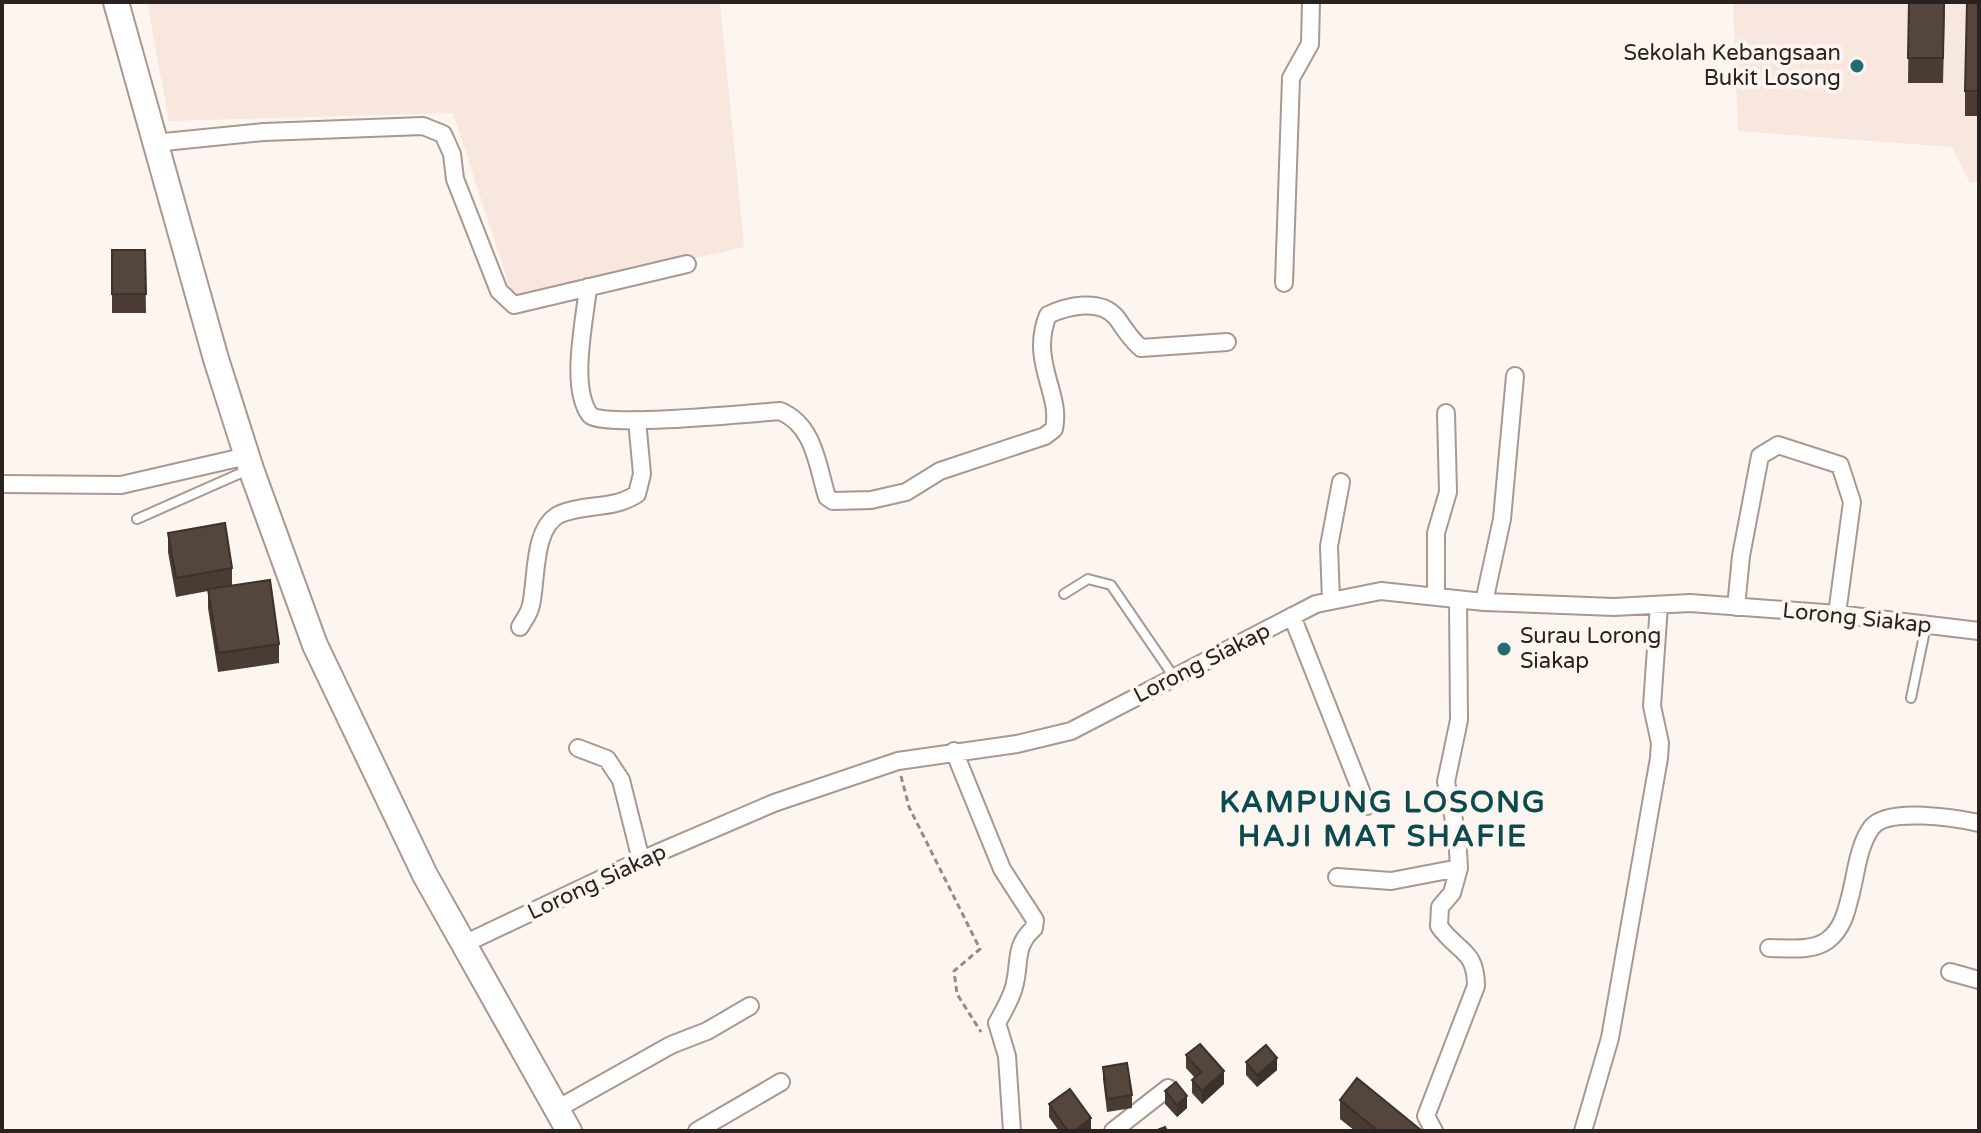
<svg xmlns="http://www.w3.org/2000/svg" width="1981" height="1133" font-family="'Varela Round',sans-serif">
<rect width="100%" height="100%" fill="#fdf5f0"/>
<path fill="#f7e7de" d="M147 2H720L744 247 514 300 453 113 169 121Z
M1733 2H1979V181L1970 183 1952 147 1738 131Z"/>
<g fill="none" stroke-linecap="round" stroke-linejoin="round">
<defs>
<path id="lane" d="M137 519 250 469
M1064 594 1088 579 1111 585 1174 677
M1911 698 1926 626"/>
<path id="street" d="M154 143 264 132 423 126 443 134 452 154 455 179 499 291 514 305 687 264
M1284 283 1291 78 1310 44 1311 2
M588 287C585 320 569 387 590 415 600 428 755 413 780 411 814 425 817 464 827 497L833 501 871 500 906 492 940 471 1045 436 1054 429C1062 393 1029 362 1048 315 1067 306 1100 298 1116 317 1125 329 1129 338 1141 348L1227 342
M2 484 121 485 247 456
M1436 596V533L1448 492 1446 413
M1331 601 1329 546 1341 482
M1484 602 1502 519 1515 376
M1736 607 1741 556 1760 456 1778 445 1840 465 1852 502 1837 614
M1292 616 1367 806
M520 627C524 620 530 612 531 605 537 581 532 527 560 514 586 503 613 510 637 494L642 474 637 420
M578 748 607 759 621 780 641 860
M954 751 1002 869 1035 920 1034 928C1013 947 1021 962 1014 987 1011 999 1003 1012 997 1023L1007 1056 1012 1131
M1337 877 1391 881 1459 868
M464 944 641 860 774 803 898 761 1017 744 1071 731 1316 604 1381 591 1484 602 1614 607 1690 603 1837 614 1979 631
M1769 948C1787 948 1812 952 1828 940 1842 929 1846 913 1850 897 1856 875 1858 845 1872 827 1888 807 1956 818 1979 823
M1950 972 1979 980
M557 1109 671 1045 707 1031 750 1006
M697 1131 781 1082
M1113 1131 1168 1088
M1434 1131 1426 1116 1476 986C1476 949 1457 952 1439 926L1440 907 1452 893 1459 868 1457 835 1446 782 1459 720 1458 599
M1583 1131 1610 1038 1659 758 1660 743 1652 706 1659 605"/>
<path id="secondary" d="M116 2 216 359 251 469 315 645 425 875 569 1131"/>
</defs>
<use href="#lane" stroke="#aa988e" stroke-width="12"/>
<use href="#street" stroke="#aa988e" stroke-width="20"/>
<use href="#secondary" stroke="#aa988e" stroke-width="28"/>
<path stroke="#938b87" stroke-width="3" stroke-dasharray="6 4" stroke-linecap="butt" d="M901 776 909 807 980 949 954 971 957 994 981 1032"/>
<use href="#lane" stroke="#fff" stroke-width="8"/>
<use href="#street" stroke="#fff" stroke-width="16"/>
<use href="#secondary" stroke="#fff" stroke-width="24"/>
</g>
<path fill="#493c34" d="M1909 2H1945L1943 83H1908Z
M1979 2V116H1965V91Z
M112 250H145L146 313H112Z
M168 533 232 568V585L279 644V663L218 672 208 608V591L176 597 168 552Z
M1186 1055 1224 1084 1202 1104 1192 1093V1080L1195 1078 1186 1068Z
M1246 1062 1277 1070 1257 1087 1246 1075Z
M1103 1067 1132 1095V1108L1107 1112 1103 1079Z
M1165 1091 1187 1108 1177 1117 1165 1104Z
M1340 1100 1422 1131H1355L1340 1119Z
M1049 1104 1091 1131H1059L1049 1117Z"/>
<path fill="#3c312b" d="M1277 1058V1070L1257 1087V1075Z
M1224 1071V1084L1202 1104V1091Z
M1187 1096V1108L1177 1117V1105Z
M1091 1118V1131H1074Z"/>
<path fill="#55463d" stroke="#3c312b" stroke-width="2" d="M1909 2H1944L1943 58H1908Z
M1967 2H1979V91H1965Z
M112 250H145L146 294H112Z
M225 523 232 568 176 578 168 533Z
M270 580 279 644 218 653 208 589Z
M1200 1044 1224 1071 1202 1091 1192 1080 1201 1072 1186 1055Z
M1266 1045 1277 1058 1257 1075 1246 1062Z
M1127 1063 1132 1095 1107 1099 1103 1067Z
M1357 1078 1422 1131H1378L1340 1100Z
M1176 1082 1187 1096 1177 1105 1165 1091Z
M1070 1089 1091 1118 1074 1131H1068L1049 1104Z
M1165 1127 1167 1131H1155Z"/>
<g fill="#206c71" stroke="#fdf5f0" stroke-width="3">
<circle cx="1857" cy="66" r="8"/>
<circle cx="1504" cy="649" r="8"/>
</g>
<g text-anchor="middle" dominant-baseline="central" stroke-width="8" stroke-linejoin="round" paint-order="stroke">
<g font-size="22" fill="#29221e" stroke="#fdf5f0" text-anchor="end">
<text x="1841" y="53">Sekolah Kebangsaan<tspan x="1841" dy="25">Bukit Losong</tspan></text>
<text x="1520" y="636" text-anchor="start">Surau Lorong<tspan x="1520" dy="25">Siakap</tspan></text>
</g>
<g font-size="22" fill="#29221e" stroke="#fdf5f0">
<text transform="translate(1857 618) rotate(6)">Lorong Siakap</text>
<text transform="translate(1202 663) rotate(-27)">Lorong Siakap</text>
<text transform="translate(597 882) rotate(-25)">Lorong Siakap</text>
</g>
<g font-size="30" font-weight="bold" letter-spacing="2" fill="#0b4b4f" stroke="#fdf5f0">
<text x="1383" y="802">KAMPUNG LOSONG<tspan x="1383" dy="34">HAJI MAT SHAFIE</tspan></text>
</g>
</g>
<rect width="1981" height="1133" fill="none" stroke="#29221e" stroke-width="8"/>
</svg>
